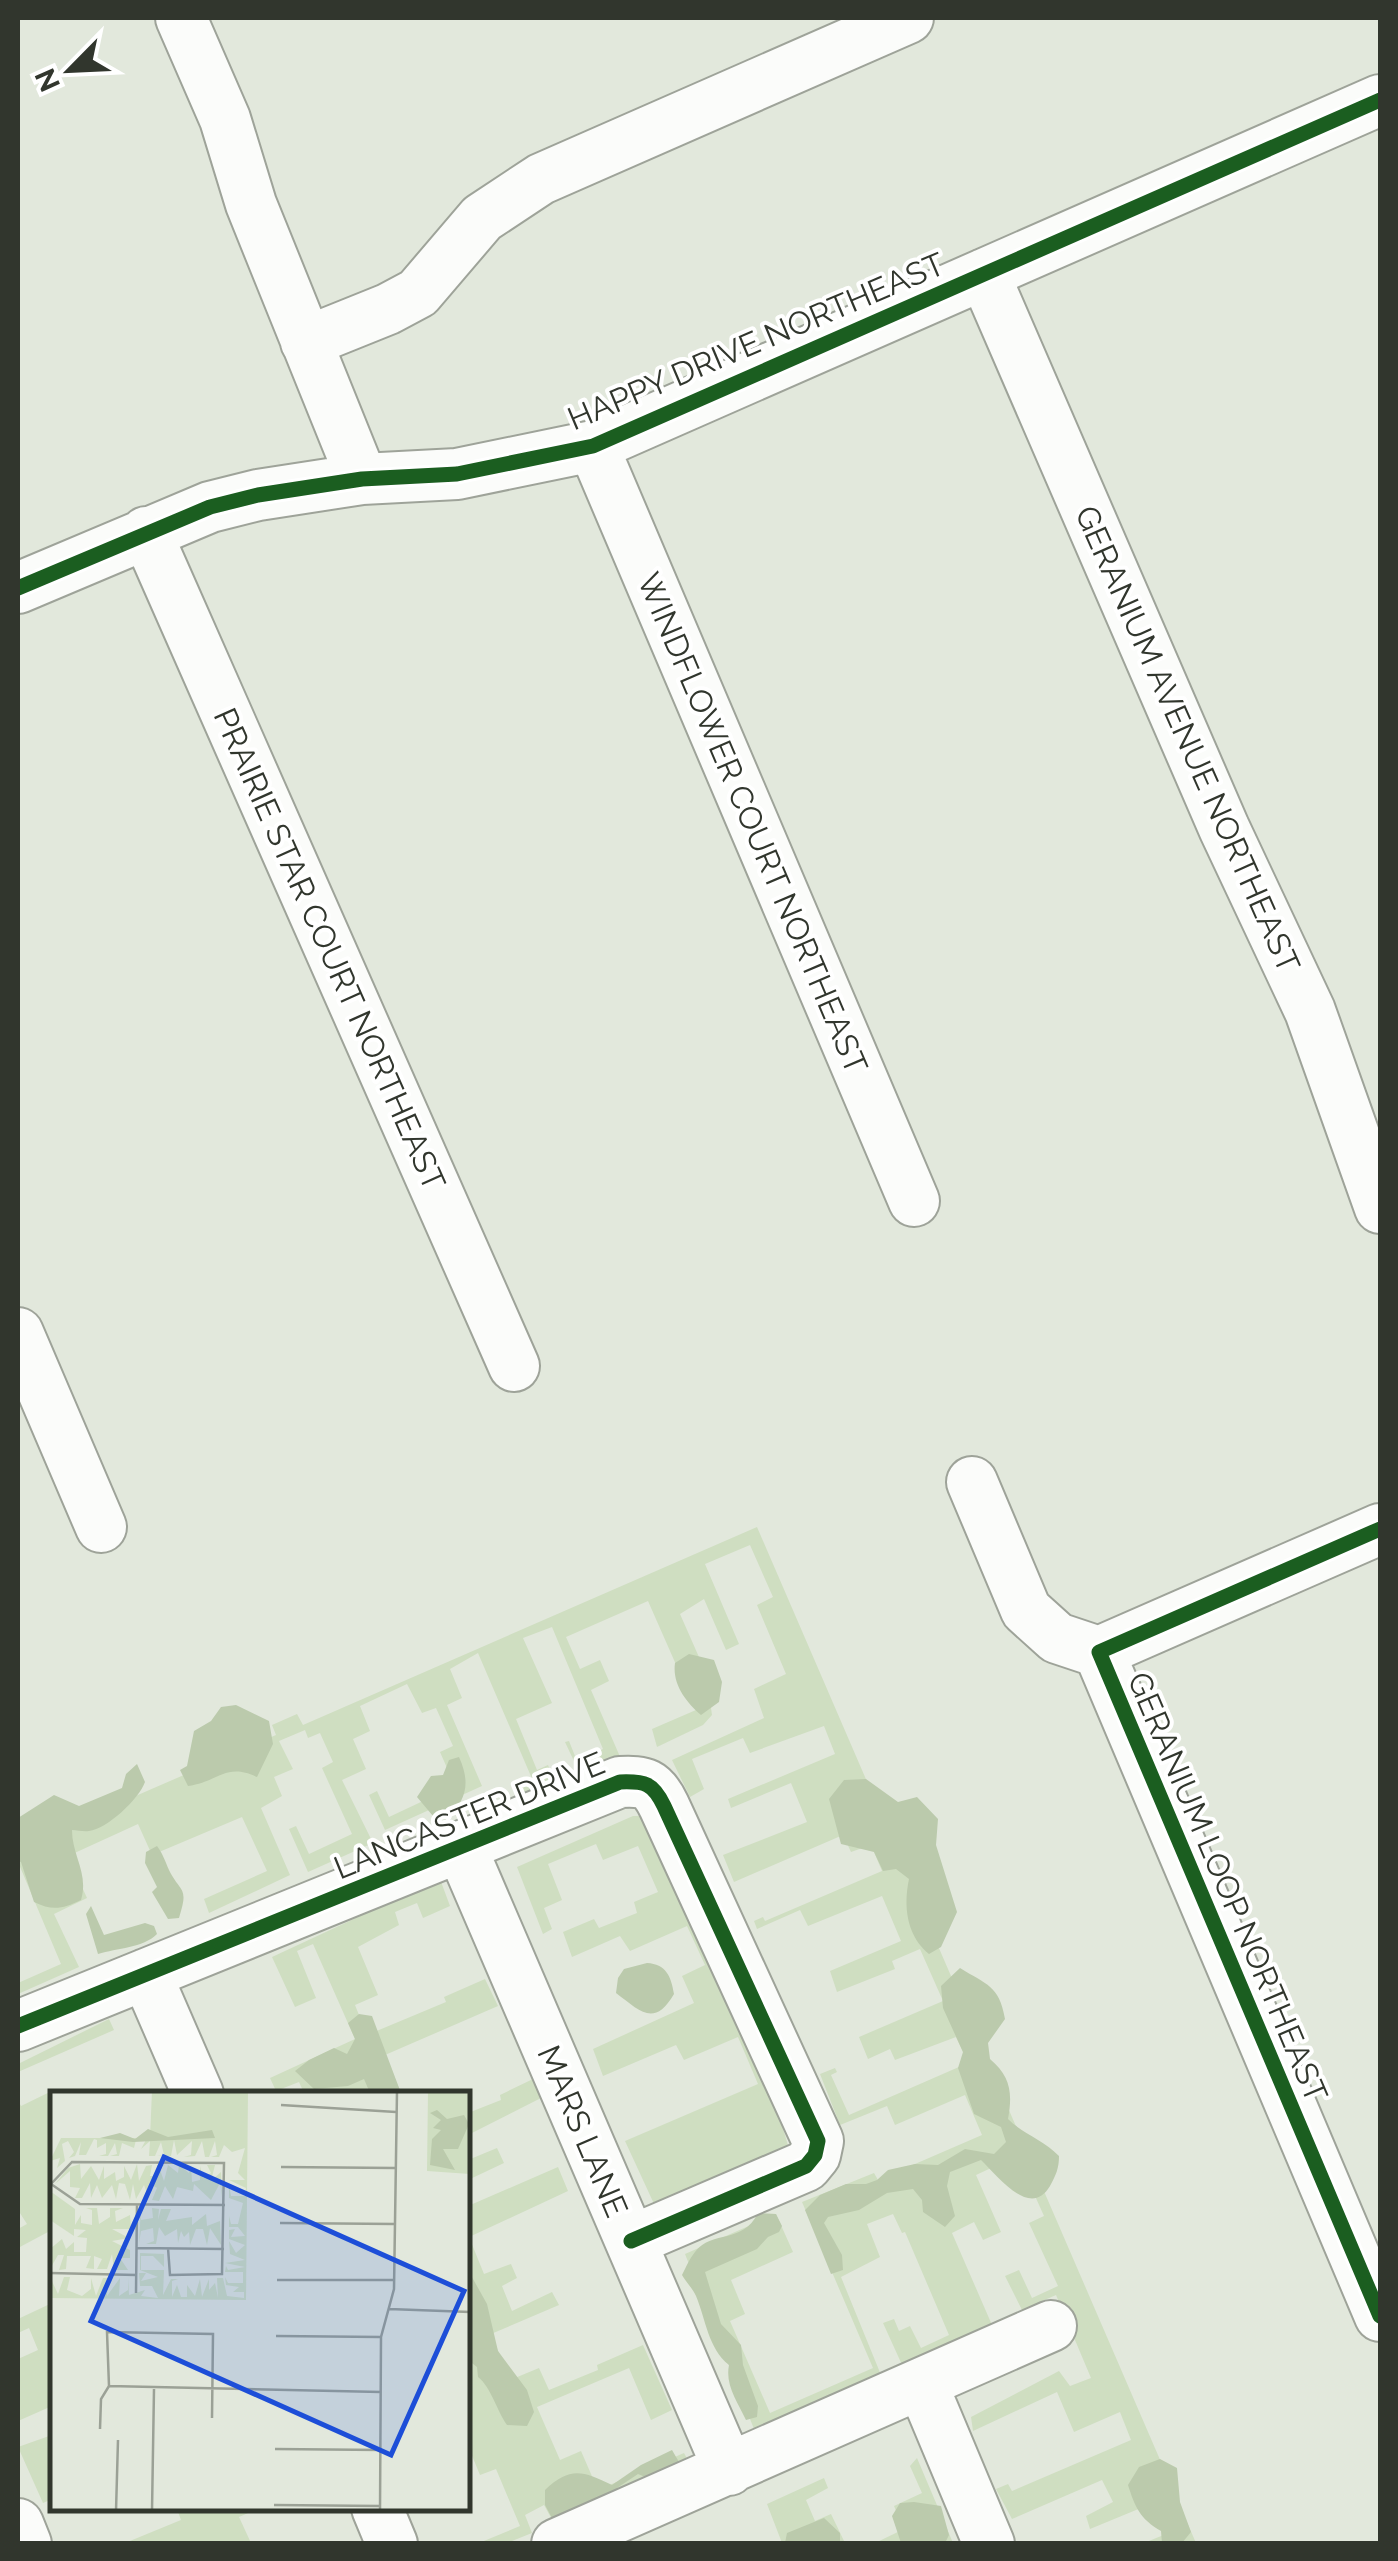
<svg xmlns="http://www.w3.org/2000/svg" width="1398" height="2561" font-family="Raleway,sans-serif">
<rect width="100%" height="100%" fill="#e2e8dc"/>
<path fill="#cfdec1" d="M757 1527 1196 2543H1144L1166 2534 1153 2503 1090 2529 1086 2516 1113 2502 1102 2480 1012 2519 996 2489 1008 2484 1012 2491 1131 2440 1120 2412 1074 2432 1057 2392 973 2431 971 2417 1059 2371 1070 2386 1091 2378 1056 2295 1022 2310 1005 2276 1019 2270 1032 2298 1058 2286 1029 2223 1044 2216 1017 2156 976 2175 1001 2232 983 2240 974 2222 952 2233 992 2325 903 2367 883 2323 894 2319 899 2331 910 2326 921 2348 949 2335 905 2232 902 2233 893 2214 867 2224 880 2257 841 2277 881 2375 754 2429 685 2254 776 2214 793 2252 731 2280 745 2314 730 2321 770 2413 873 2368 802 2202 874 2173 878 2180 982 2135 965 2095 895 2125 887 2106 840 2125 820 2074 835 2068 837 2072 831 2075 849 2115 968 2063 956 2037 895 2060 890 2049 868 2059 859 2037 943 2001 920 1949 892 1961 895 1969 837 1992 830 1971 901 1941 882 1896 808 1926 800 1910 757 1929 754 1921 763 1917 765 1921 882 1871 871 1845 851 1852 843 1835 734 1882 723 1855 807 1822 791 1783 731 1808 728 1799 835 1754 824 1726 750 1753 743 1738 692 1759 704 1789 690 1797 672 1760 764 1718 754 1689 786 1674 757 1605 773 1597 750 1545 705 1564 739 1644 726 1650 704 1599 680 1614 706 1673 712 1715 703 1725 657 1747 652 1729 696 1710 648 1601 566 1637 580 1669 600 1660 609 1681 591 1690 621 1759 581 1776 565 1742 569 1741 577 1761 603 1749 552 1627 523 1638 552 1703 516 1719 537 1770 548 1765 557 1788 522 1801 515 1790 533 1781 478 1653 450 1669 462 1698 447 1705 482 1786 385 1830 369 1795 377 1791 389 1817 455 1786 440 1752 453 1746 436 1708 422 1713 407 1684 360 1706 370 1731 353 1739 366 1769 342 1780 373 1843 308 1872 289 1829 296 1826 309 1854 352 1834 322 1768 333 1762 320 1733 308 1738 305 1730 279 1741 293 1769 274 1777 282 1796 261 1808 290 1875 209 1913 204 1899 267 1871 242 1817 152 1855 138 1824 68 1856 87 1898 54 1914 79 1967 18 1994V1983L61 1964 18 1862V1847L276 1735 272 1725 297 1714 303 1725Z
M633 1816H643L780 2118 789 2149 661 2219 625 2141 758 2084 738 2037 684 2060 676 2045 603 2076 593 2049 694 2003 682 1976 705 1965 687 1926 630 1951 620 1936 572 1957 563 1932 594 1919 599 1928 637 1913 634 1902 658 1892 638 1846 603 1860 596 1844 548 1864 562 1900 544 1908 552 1929 543 1934 517 1867Z
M440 1879 450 1906 423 1918 417 1903 395 1912 399 1925 358 1947 378 1995 355 2005 367 2035 446 2002 444 1997 485 1979 498 2006 385 2055 401 2093H304L299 2082 276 2091 270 2078 355 2039 313 1944 297 1951 316 1998 295 2007 272 1957Z
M109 2019 114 2030 18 2072V2064Z
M533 2079 541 2098 468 2135V2113L501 2100 500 2095Z
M56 2089 58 2093 52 2094V2241L48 2232 18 2248V2229L27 2224 18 2210V2149L20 2147 18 2140V2100L21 2106Z
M497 2148 504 2163 468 2180V2160Z
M558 2167 568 2191 469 2237 484 2274 511 2264 517 2278 502 2286 512 2311 552 2292 559 2305 491 2334 510 2380 539 2368 549 2390 598 2370 597 2365 643 2345 672 2410 651 2420 629 2368 537 2407 560 2460 581 2451 598 2490 684 2453 691 2466 555 2525 544 2505 525 2515 532 2533 507 2543H479L520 2526 496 2469 480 2475 468 2446V2206Z
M52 2303V2406L18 2421V2359L38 2350 29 2328 18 2333V2319Z
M52 2435V2499L43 2503 18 2447Z
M917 2458 953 2543 873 2544 904 2529 894 2506 922 2493 910 2466Z
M824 2478 828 2488 806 2500 815 2521 831 2514 845 2543H782L767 2504Z
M177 2509H257L239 2517 251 2543H125L181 2520Z"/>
<path fill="#bbcaac" d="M689 1654 714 1660 722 1682 719 1702 701 1715C686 1702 672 1684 675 1663Z
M236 1705 269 1721 273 1744 257 1777C226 1762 218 1782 188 1786L180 1770 187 1766 194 1731 211 1721 221 1707Z
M459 1757C471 1784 466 1798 448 1820L438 1822 417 1797 431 1776 443 1775 449 1760Z
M137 1764 145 1782C139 1799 107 1829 89 1831 83 1832 78 1830 72 1830 72 1856 89 1873 81 1900 63 1909 52 1911 34 1902L21 1862 18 1861V1818L54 1795 79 1806 122 1788 126 1774Z
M866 1779 898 1802 917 1797 938 1819 936 1845 957 1912 941 1947 929 1954C907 1936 903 1907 909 1879L896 1869 883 1871 874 1852 841 1844 829 1799 844 1780Z
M157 1846C163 1854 165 1861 169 1870 181 1894 189 1886 179 1918L168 1919 152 1892 157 1887 145 1863 146 1852Z
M91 1906 104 1935 145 1923 154 1926 157 1934C143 1948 117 1948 98 1954L86 1914Z
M647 1963C666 1964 671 1976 674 1994 654 2028 640 2011 616 1993L618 1978 624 1969Z
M960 1968C987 1985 999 1985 1005 2019L988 2043 990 2059C1010 2076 1013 2092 1008 2119 1023 2134 1044 2140 1059 2156 1059 2168 1056 2175 1050 2186 1030 2220 997 2175 981 2160L950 2172 947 2186 955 2216 945 2227 923 2212 922 2200 913 2189 887 2193 859 2210 828 2217 824 2223 842 2255 843 2270 831 2274 805 2210 820 2195 846 2184H866L877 2180 888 2170 915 2164 938 2165 965 2149 994 2154 1006 2142 1001 2127 974 2114 958 2068 963 2052 943 2008 941 1986Z
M359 2014 372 2016 401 2093H370L364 2079 348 2086 314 2089 295 2071 309 2060 334 2048 347 2054 355 2039 348 2023Z
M758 2213 776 2214 782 2226 779 2232 768 2237 757 2249 705 2272 721 2324 741 2345 743 2365 758 2406 757 2417 746 2420C737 2401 725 2385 729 2365 708 2348 706 2320 696 2296 693 2289 686 2282 682 2275 686 2267 690 2258 695 2252 713 2229 742 2245 758 2213Z
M468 2270 487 2304 498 2351 527 2390 534 2412 527 2426 507 2425C497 2411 491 2387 478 2377L477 2367 468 2360Z
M672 2450 679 2462 675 2473 655 2481 638 2474 617 2488 615 2499 553 2520 545 2505V2490C570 2466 583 2471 612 2485L641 2465Z
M1160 2459 1177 2468 1180 2502 1191 2532 1182 2543H1162L1161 2531C1140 2519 1135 2507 1128 2485L1139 2467Z
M914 2502 941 2506 949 2535 945 2543H901L892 2516 900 2503Z
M824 2518 840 2533V2543H785L787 2533Z"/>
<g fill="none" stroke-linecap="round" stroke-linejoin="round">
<defs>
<path id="minor" d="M181 18 225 119 251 204 362 479
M984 274 1224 828 1310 1011 1380 1208
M306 342 388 309 418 293 482 218 541 179 908 18
M593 446 914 1201
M146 532 514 1366
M18 588 210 507 258 495 362 479 457 474 593 446 1380 100
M18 1333 101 1527
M972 1482 1026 1610 1057 1638 1099 1652
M1380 1529 1099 1652 1380 2316
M461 1847 729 2470
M146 1974 198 2094
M18 2026 620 1782C645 1781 653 1783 664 1806L818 2141 815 2155 806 2166 631 2241
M922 2384 989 2544
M377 2508 392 2544
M18 2524 26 2544
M557 2544 1051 2326"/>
</defs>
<use href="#minor" stroke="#9ea399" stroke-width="54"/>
<use href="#minor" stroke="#fbfcfa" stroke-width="50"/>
<defs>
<path id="cycleway" d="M18 588 210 507 258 495 362 479 457 474 593 446 1380 100
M1380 1529 1099 1652 1380 2316
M18 2026 620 1782C645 1781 653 1783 664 1806L818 2141 815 2155 806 2166 631 2241"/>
</defs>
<use href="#cycleway" stroke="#fff" stroke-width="21"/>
<use href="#cycleway" stroke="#1b5e20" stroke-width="15"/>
</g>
<g text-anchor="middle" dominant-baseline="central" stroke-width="8" stroke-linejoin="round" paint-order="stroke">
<g font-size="32" fill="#31362d" stroke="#fff">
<text transform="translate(756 341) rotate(-23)">HAPPY DRIVE NORTHEAST</text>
<text transform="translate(1188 739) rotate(66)">GERANIUM AVENUE NORTHEAST</text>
<text transform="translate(753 823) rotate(67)">WINDFLOWER COURT NORTHEAST</text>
<text transform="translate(330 949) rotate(66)">PRAIRIE STAR COURT NORTHEAST</text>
<text transform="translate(469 1815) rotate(-22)">LANCASTER DRIVE</text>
<text transform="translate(1228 1887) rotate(67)">GERANIUM LOOP NORTHEAST</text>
<text transform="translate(583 2131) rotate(67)">MARS LANE</text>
</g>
</g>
<g transform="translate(50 2091)">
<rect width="420" height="420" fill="#e2e8dc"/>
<path d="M102 0H198L196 209 0 207V186L8 203 14 186H20L17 199 32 205 41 198V187L46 205 53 187H58L57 205 70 187 69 205 78 199V187L79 204 95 199 91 205 108 207 102 195H90L89 182H96L91 190 108 186 90 179V162L114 163V176L103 165H91V179H114L113 204 121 188H128L122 190V206L127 194 131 206H137V194L145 205 150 188 152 206 159 188V199L165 192 168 207 167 187H173L177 205 194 207V201H183L189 196 176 194 175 186 178 192H193V181H175L176 175 178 179 195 176 175 172 195 169 180 163 179 150 186 162 195 154 179 148V139L185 138 181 146 195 145 188 136H179V125L181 133H188L193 112 179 107V94L181 105H195L196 97 179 89H195L188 82 195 57 182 61 174 54 169 66H161L167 64 165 50 159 66H155L152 50 145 65 134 66 141 64 142 50 127 64 124 49 121 65H107L114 64 111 51 105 65H99L100 50 91 58 96 49H86L84 57 72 52 69 65H60L67 63 65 52 58 65H49L56 63V52L47 57V49L44 48 36 64H29L31 51 25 65 19 67 24 61 18 50 12 53 15 70 7 77 10 67 0 70 11 47H100ZM378 0H420V83L377 80ZM30 73 31 88 41 75 49 89 54 75V88L65 81 66 90 74 86V75L81 89 87 73 89 90 96 75 102 74 100 85H107V74H115L109 76 114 90 118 74 128 82 129 74 139 82 141 74 142 91 150 89V75L153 87 161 82 157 74H165L161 90 171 81 172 107 170 92 161 109 144 93 143 100 127 96 123 108 115 95 109 110 102 109 107 97 101 93 99 107 94 94 86 108 83 93 80 109 75 93 69 92 66 108 62 94 52 107 47 94 41 107 40 92 32 107H25L30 97 20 96V80L5 93 18 77ZM0 100 25 118V134L31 124V132L42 134V119L36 117H47L49 133 60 126V117H73L65 120 66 131 80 124 81 138H62L79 147 62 150 80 159V167H70L78 179H64L62 163 57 178H47L52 168 44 165V178L36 177 41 165H17L16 178 9 179 14 164H8L0 178V158L12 148 16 158 24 151V161H36L37 147 27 146 36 139 24 138V145L0 129ZM91 117V129L103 127 102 117 109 118 108 129 111 118H121L116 130 142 126V134L156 123 157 135 170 130 171 154 160 137 157 154 153 138H146L140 154 139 141 134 146 131 140 128 152 127 138 115 145 109 136 106 153H96L104 150 103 137 91 140 89 152Z" fill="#cfdec1"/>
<path d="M387 19 397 28 414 24 419 33 408 58H393L405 79 380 74 382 48 391 39 383 37 391 29 380 22ZM98 38 118 46 162 39 165 47 83 51 50 47 70 42 85 48Z" fill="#bbcaac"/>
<path fill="none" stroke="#9ba196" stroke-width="2.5" d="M231 14 346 21M231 76 345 77M1 93 30 113 175 114M0 94 22 71 174 72 172 183 120 184 118 157M230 132 345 133M86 157 174 158M0 182 86 184M227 189H344M86 202 87 113M339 218 420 221M226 245 331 246M59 295 331 301M59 295 57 241 163 243 162 327M50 338 51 308 59 295M225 358 331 359M224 414 330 415M66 420 68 349M102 420 104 298M330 420 331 246 344 198 347 0"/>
<path fill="#1d4ed8" fill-opacity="0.15" stroke="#1d4ed8" stroke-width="5" d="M114 66 414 200 341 364 41 230Z"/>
<rect width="420" height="420" fill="none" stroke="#31362d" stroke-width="5"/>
</g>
<rect width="1398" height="2561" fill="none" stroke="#31362d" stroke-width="40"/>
<g transform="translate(70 70) rotate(246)" stroke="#ffffff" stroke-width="8" paint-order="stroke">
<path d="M0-8L18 38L0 25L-18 38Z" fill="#31362d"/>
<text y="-15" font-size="28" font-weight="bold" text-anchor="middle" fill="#31362d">N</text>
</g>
</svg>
